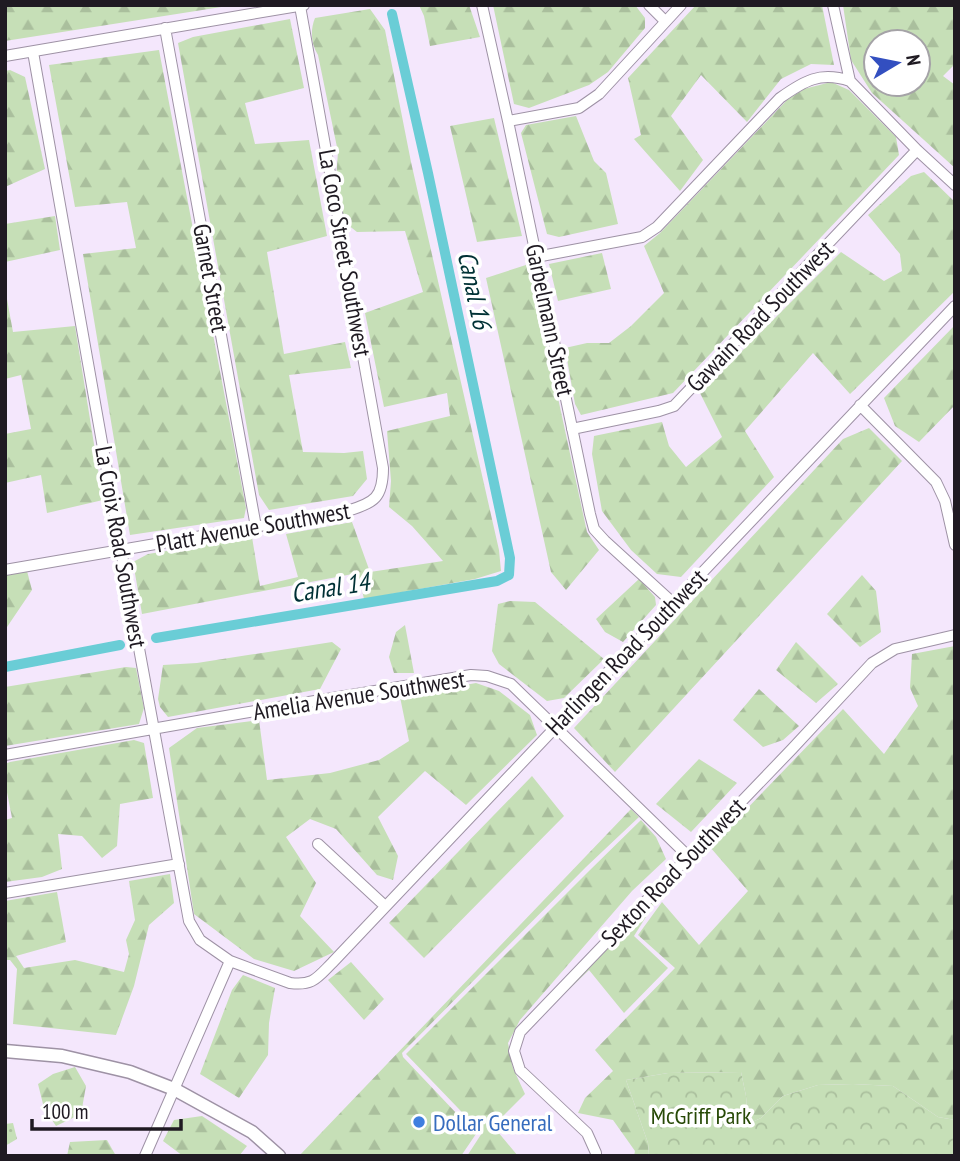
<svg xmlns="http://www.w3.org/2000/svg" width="960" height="1161" font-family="'PT Sans Narrow',sans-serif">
<defs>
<pattern id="grass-dots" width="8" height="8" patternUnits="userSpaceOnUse" patternTransform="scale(1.75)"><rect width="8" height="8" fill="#c6dfb7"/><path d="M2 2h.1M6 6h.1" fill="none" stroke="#aabf9d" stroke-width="1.8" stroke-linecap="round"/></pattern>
<pattern id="forest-firs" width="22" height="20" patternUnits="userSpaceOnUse" patternTransform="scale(1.75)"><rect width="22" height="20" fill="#c6dfb7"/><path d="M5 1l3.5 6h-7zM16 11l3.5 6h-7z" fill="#aabf9d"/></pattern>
<pattern id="park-crowns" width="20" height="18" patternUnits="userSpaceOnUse" patternTransform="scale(1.75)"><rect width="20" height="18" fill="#c6dfb7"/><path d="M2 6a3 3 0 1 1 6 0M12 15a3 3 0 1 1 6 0" fill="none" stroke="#aabf9d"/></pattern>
</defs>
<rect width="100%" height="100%" fill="#f4e7fc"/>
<path fill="url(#grass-dots)" d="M13 1123 17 1139 5 1146V1124Z"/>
<path fill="url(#forest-firs)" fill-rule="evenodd" d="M5 5H234L5 41Z
M419 5H469L480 37 430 46 424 16Z
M493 5H635L645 18V28L608 72 589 85 529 108 514 104Z
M696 5H822L834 65 811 64 781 79 747 122 701 75 671 116 703 160 680 191 634 139 641 135 628 78Z
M843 5H955V64L943 76 955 85V168L872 93 851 60ZM876 42H918V84H876Z
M370 9 385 30 411 162 499 550 501 571 475 579 364 599 358 573 142 614 133 562 148 554 252 537 260 586 298 577 286 534 352 522 370 572 443 561 412 526 389 507 391 481 387 431 450 416 447 393 384 407 365 313 423 292 405 231 357 232 343 221 336 180 338 152 318 55C311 44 310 30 315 18Z
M290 19 304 88 245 103 255 144 309 140 327 236 267 252 284 354 345 342 351 368 289 375 303 452 344 453 363 451 367 479 353 496 269 510 259 495 178 43 193 37Z
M159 50 246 508 244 518 130 535 83 254 136 248 127 202 75 207 49 65Z
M10 70 25 77 45 169 5 187V71Z
M831 82 849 90 896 137 899 155 673 393 581 415 575 404 565 348 587 343H609L631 326 664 293 644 246 660 233 787 100 804 89Z
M576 116 594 161 606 173 618 224 559 237 547 234 521 133 526 125Z
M494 118 522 236 477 242 450 126Z
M924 172 955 202V291L850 394 813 353 745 431 774 477 681 577 657 574 631 550 602 511 592 454 594 436 662 422 669 446 686 467 722 437 700 393 841 252 884 281 902 271 900 254 868 215 911 176Z
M55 216 60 250 5 262V224Z
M602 253 611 289 558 301 549 264Z
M529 264 587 532 599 550 566 590 551 572 486 278Z
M5 288 13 332 75 326 103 500 47 513 41 475 5 483V434L31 429 21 375 5 379Z
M955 325V405L919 442 895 426 884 398Z
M869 428 902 461 615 772 574 728 843 439Z
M27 571 32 590 5 630V575Z
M862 575 876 591 881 632 860 647 827 614Z
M639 579 655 597 656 605 623 642 605 632 596 619Z
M510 601 535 602 604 659 564 698 547 701 499 664 492 651 498 604Z
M405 625 414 673H394L389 657 396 632Z
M332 642 341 649 320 689 168 717 160 707 158 699 163 665 197 663Z
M796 642 838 684 816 703 776 670Z
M955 646V1120L938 1117 893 1086 853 1084 818 1085 783 1096 761 1118 748 1124 746 1096 741 1072 668 1073 626 1080 648 1143 649 1156H634L635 1151 613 1120 578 1113 585 1098 613 1071 595 1050 675 968 638 935 662 902 699 945 748 891 710 847 843 709 884 754 918 706 910 688 912 654Z
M126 667 136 668 144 708 139 724 5 746V687Z
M476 683 499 691 530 715 537 735 466 805 425 771 378 817 398 856 393 880 377 875 336 829 310 819 286 837 316 883 300 916 334 952 294 971 254 959 194 914 169 748 197 728 259 720 267 780 330 773 379 760 409 741 400 697Z
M759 689 799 726 783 740 763 747 733 720Z
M134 740 144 743 153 798 120 804 117 846 102 858 82 836 58 834 62 869 42 877 5 882V820L12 818 5 782V764L10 762Z
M699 759 737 783 691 832 656 804Z
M532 776 564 816 424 958 389 923Z
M631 809 639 817 586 867 402 1053 403 1057 476 1134 461 1156H299Z
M641 820 656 837 666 859 632 891 520 1020 508 1043 513 1068 525 1094 493 1126 518 1156H467L482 1133 406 1054 590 870Z
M170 874 174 903 149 925 134 986 116 1035 13 1024 17 969 10 960H5V901L57 892 66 942 16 956 24 968 75 960 124 972 129 954 126 940 135 920 129 881Z
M664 888 634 936 668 968 624 1013 589 970 556 1002Z
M351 962 384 999 364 1020 328 980Z
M243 975 275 988 269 1023 268 1055 239 1098 200 1074 232 990Z
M75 1067 86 1086 81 1114 56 1126 44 1108 38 1084 53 1074Z
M202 1116 247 1146 239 1156H183L163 1141 174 1120Z
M107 1140 116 1156H67L70 1142Z"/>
<path fill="url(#park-crowns)" d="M741 1072 746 1096 748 1124 761 1118 783 1096 818 1085 853 1084 893 1086 938 1117 955 1120V1156H649L648 1143 626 1080 668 1073Z"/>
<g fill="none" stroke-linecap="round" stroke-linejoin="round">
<path stroke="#6acdd6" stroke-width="10" d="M156 638 497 581 509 575 510 558 428 173 392 14
M5 667 120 645"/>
<defs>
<path id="minor" d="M482 5 508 121 590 514 594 529 605 541 673 603
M649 5 665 21
M833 5 850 81 917 150 955 185
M165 28 256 527
M33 52 121 550 189 921 200 940 230 961 290 983C313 986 317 978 332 963L955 306
M5 56 304 5
M508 121 579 108 599 94 681 5
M536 257 642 237 657 227 780 98C804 81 820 71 850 81
M860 405 936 482 945 501 955 545
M572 429 659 411 674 406 917 150
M5 570 347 511C375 503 383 497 383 468L300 6
M5 755 243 713 471 675 487 676 511 684 688 856
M318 844 385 906
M5 893 179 864
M145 1156 230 961
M596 1156V1153L587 1133 520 1070 514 1051 520 1032 792 749 872 663 895 649 955 635"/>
<path id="tertiary" d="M5 1051 62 1056 130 1072 174 1089 252 1132 279 1156"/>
</defs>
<use href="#minor" stroke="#9e92a5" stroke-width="12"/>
<use href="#tertiary" stroke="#9e92a5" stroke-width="15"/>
<use href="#minor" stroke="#fff" stroke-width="10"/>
<use href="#tertiary" stroke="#fff" stroke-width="12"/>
</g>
<circle fill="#3f7fe0" stroke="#fff" stroke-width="2.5" cx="419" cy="1122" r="7"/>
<g text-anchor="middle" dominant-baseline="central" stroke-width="7" stroke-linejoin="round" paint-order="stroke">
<g font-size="24" fill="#1f1a22" stroke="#fff">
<text transform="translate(345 253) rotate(80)">La Coco Street Southwest</text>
<text transform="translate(211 278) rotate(80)">Garnet Street</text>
<text transform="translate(760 316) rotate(-46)">Gawain Road Southwest</text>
<text transform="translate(550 320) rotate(78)">Garbelmann Street</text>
<text transform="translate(253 527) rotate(-10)">Platt Avenue Southwest</text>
<text transform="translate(121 547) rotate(80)">La Croix Road Southwest</text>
<text transform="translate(626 652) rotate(-46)">Harlingen Road Southwest</text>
<text transform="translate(359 695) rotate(-9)">Amelia Avenue Southwest</text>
<text transform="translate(673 872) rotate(-46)">Sexton Road Southwest</text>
</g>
<g font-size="24" fill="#284a07" stroke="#fff">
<text x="701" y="1115">McGriff Park</text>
</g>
<g font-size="24" fill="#366cbe" stroke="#fff" text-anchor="start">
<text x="433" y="1122">Dollar General</text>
</g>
<g font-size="26" font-style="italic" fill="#003135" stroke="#fff">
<text transform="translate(475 290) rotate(78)">Canal 16</text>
<text transform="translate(330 587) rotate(-9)">Canal 14</text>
</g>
</g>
<rect width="960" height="1161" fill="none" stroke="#1f1a22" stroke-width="14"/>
<g transform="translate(897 63) rotate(80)"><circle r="33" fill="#ffffff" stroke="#a5a3a7" stroke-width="2"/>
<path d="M0-5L12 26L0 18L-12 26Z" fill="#334fc0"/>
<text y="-10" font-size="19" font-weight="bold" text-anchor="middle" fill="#1f1a22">N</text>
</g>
<path d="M32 1119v10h149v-10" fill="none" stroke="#1f1a22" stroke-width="3.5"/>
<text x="42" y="1119" font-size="21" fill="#1f1a22" stroke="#ffffff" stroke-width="5" paint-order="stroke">100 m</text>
</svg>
